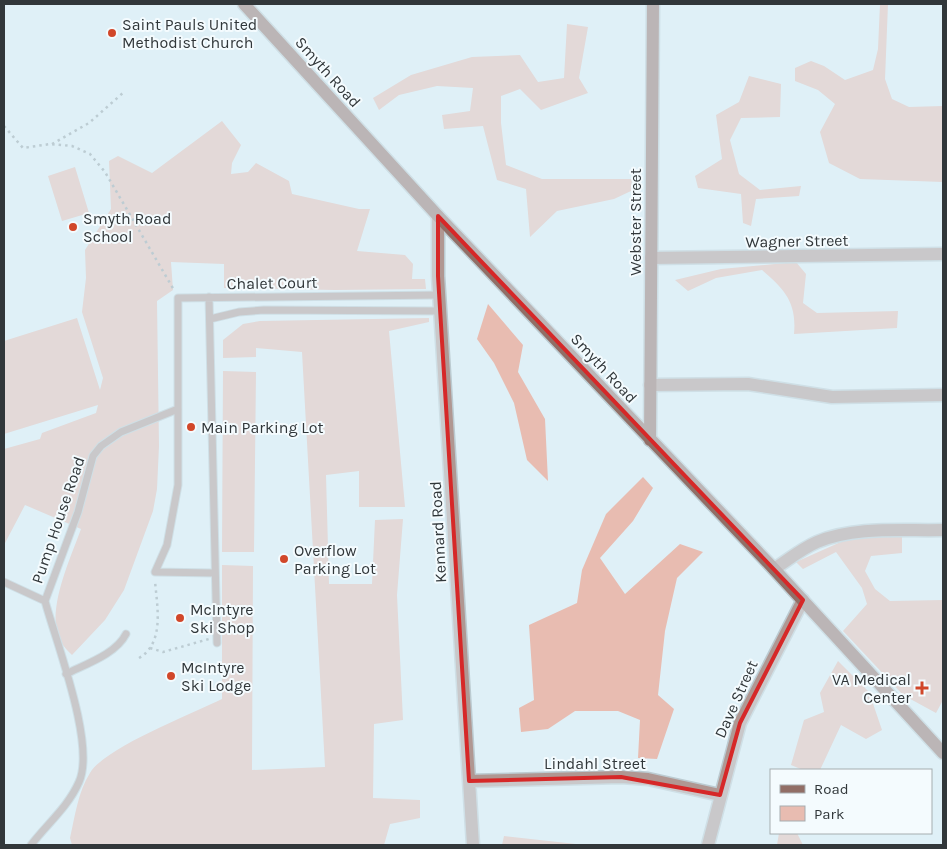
<svg xmlns="http://www.w3.org/2000/svg" width="947" height="849" font-family="Karla,sans-serif">
<rect width="100%" height="100%" fill="#dff0f7"/>
<path fill="#e8bcb1" d="M880 4H888L885 79 892 99 909 107 943 106V182L860 179 829 163 820 132 835 104 818 90 795 81V68L811 61 824 66 845 80 873 70 878 49Z
M567 24 588 27 579 78 588 93 541 110 520 89 501 96V123L506 165 542 179H632L631 191 614 199 557 211 530 237 526 189 497 180 483 126 444 129 442 115 470 111 473 88 437 86 399 95 379 110 373 98 411 75 472 57 520 55 538 82 564 78Z
M749 76 781 84 780 117 741 118 730 140 739 174 760 190 801 186 799 196 756 199 751 226 743 223 741 194 698 188 695 176 722 159 716 115 739 102Z
M222 121 241 145 232 163 231 174 248 172 256 163 289 181 292 194 359 209H370L357 251 405 255 413 264 412 279H425L426 289 335 290 224 288V264L171 262 173 290 157 301 159 446 157 489 153 511 124 590 105 620 72 655C67 650 60 643 58 636 48 606 71 557 81 529L25 505 4 545V449L40 439 42 433 96 413 98 405 4 434V341L77 318 100 390 103 378 82 312 86 278 85 250 111 209 109 161 118 156 152 173Z
M75 167 89 213 62 221 48 176Z
M796 262 806 274 803 303 817 313 898 311 897 328 794 334C797 302 784 289 762 270L716 278 688 291 675 280 721 269Z
M488 304 523 345 518 372 545 419 548 481 527 460 514 403 494 363 477 339Z
M429 318V322L389 331 405 507H359V471L326 475 329 584H372L375 520 403 519 397 595 403 720 374 724 373 798 420 800V818L390 824 384 845H72L70 838C75 816 78 792 90 773 104 748 194 713 222 699V565L253 566 252 770 325 767 302 352 256 348V357L223 358V340L243 324 260 321Z
M223 371 256 372 254 552H222Z
M643 477 653 488 633 521 600 558 625 594 680 544 703 552 677 578 665 631 658 695 674 709 657 759 638 758 640 720 618 711H575L548 729 521 732 519 708 534 700 529 625 577 603 582 570 606 514Z
M902 536V553L871 556 865 571 875 589 890 601 943 600V700L936 713 903 695 843 631 867 604 862 588 836 552 803 569 796 562 852 537Z
M838 661 869 692 882 730 866 739 841 725 820 770H803L791 765 804 720 824 712 820 693Z
M779 833H797L803 845H777Z
M504 836 585 845H502Z"/>
<g fill="none" stroke-linecap="round" stroke-linejoin="round">
<defs>
<path id="lane" d="M209 297 217 643
M210 319 239 312 264 310 440 311
M214 573 155 572 167 545 178 485V298L439 295
M4 582 45 601C56 642 96 745 79 782 68 807 47 824 31 845
M45 601 78 512 93 456 101 446 121 432 178 409
M66 674C86 664 116 654 126 634"/>
<path id="street" d="M438 216V276L473 845
M651 258 943 254
M650 385 748 384 832 397 943 395
M774 569C788 560 801 549 817 542 855 526 902 531 943 530
M469 781 621 777 648 779 720 795
M708 845 740 723 803 600"/>
<path id="secondary" d="M244 4 438 216 774 569 943 753
M650 440 653 4"/>
</defs>
<use href="#lane" stroke="#bccbd1" stroke-width="9"/>
<use href="#street" stroke="#bccbd1" stroke-width="15"/>
<use href="#secondary" stroke="#bccbd1" stroke-width="15"/>
<path stroke="#94a1a6" stroke-width="2.5" stroke-dasharray="2.5 4" stroke-linecap="butt" d="M4 126 23 148 50 144 72 146 90 154 105 172 174 290
M52 144 89 123 124 92
M150 648 163 652 209 639
M139 658C165 643 157 606 155 581"/>
<use href="#lane" stroke="#b09792" stroke-width="7"/>
<use href="#street" stroke="#b09792" stroke-width="12"/>
<use href="#secondary" stroke="#916e66" stroke-width="12"/>
</g>
<path d="M0 0H947V849H0ZM438 216 803 600 740 723 720 795 621 777 469 781 438 276Z" fill="#dff0f7" fill-opacity=".55" fill-rule="evenodd"/>
<path fill="none" stroke="#d62828" stroke-width="4" stroke-linejoin="round" d="M438 216 803 600 740 723 720 795 621 777 469 781 438 276Z"/>
<g fill="#d1472a" stroke="#f4fbfe" stroke-width="2">
<circle cx="112" cy="33" r="5"/>
<circle cx="73" cy="227" r="5"/>
<circle cx="191" cy="427" r="5"/>
<circle cx="284" cy="559" r="5"/>
<circle cx="180" cy="618" r="5"/>
<circle cx="171" cy="676" r="5"/>
<path d="M919.5 680.5h5v5h5v5h-5v5h-5v-5h-5v-5h5z"/>
</g>
<g text-anchor="middle" dominant-baseline="central" stroke-width="4" stroke-linejoin="round" paint-order="stroke">
<g font-size="16" fill="#31373a" stroke="#f4fbfe" text-anchor="start">
<text x="122" y="24">Saint Pauls United<tspan x="122" dy="18">Methodist Church</tspan></text>
<text x="83" y="218">Smyth Road<tspan x="83" dy="18">School</tspan></text>
<text x="201" y="427">Main Parking Lot</text>
<text x="294" y="550">Overflow<tspan x="294" dy="18">Parking Lot</tspan></text>
<text x="190" y="609">McIntyre<tspan x="190" dy="18">Ski Shop</tspan></text>
<text x="181" y="667">McIntyre<tspan x="181" dy="18">Ski Lodge</tspan></text>
<text x="911" y="679" text-anchor="end">VA Medical<tspan x="911" dy="18">Center</tspan></text>
</g>
<g font-size="16" fill="#31373a" stroke="#f4fbfe">
<text transform="translate(328 72) rotate(48)">Smyth Road</text>
<text transform="translate(635 222) rotate(-90)">Webster Street</text>
<text transform="translate(797 241) rotate(-1)">Wagner Street</text>
<text transform="translate(272 283) rotate(-1)">Chalet Court</text>
<text transform="translate(604 368) rotate(47)">Smyth Road</text>
<text transform="translate(58 520) rotate(-71)">Pump House Road</text>
<text transform="translate(438 532) rotate(-93)">Kennard Road</text>
<text transform="translate(736 699) rotate(-66)">Dave Street</text>
<text x="595" y="763">Lindahl Street</text>
</g>
</g>
<rect width="947" height="849" fill="none" stroke="#31373a" stroke-width="10"/>
<rect x="770" y="769" width="162" height="65" fill="#f4fbfe" stroke="#a6adb0"/>
<rect x="780" y="785" width="25" height="8" fill="#916e66" stroke="#a6adb0"/>
<text x="814" y="794" font-size="15" fill="#31373a">Road</text>
<rect x="780" y="806" width="25" height="15" fill="#e8bcb1" stroke="#a6adb0"/>
<text x="814" y="819" font-size="15" fill="#31373a">Park</text>
</svg>
